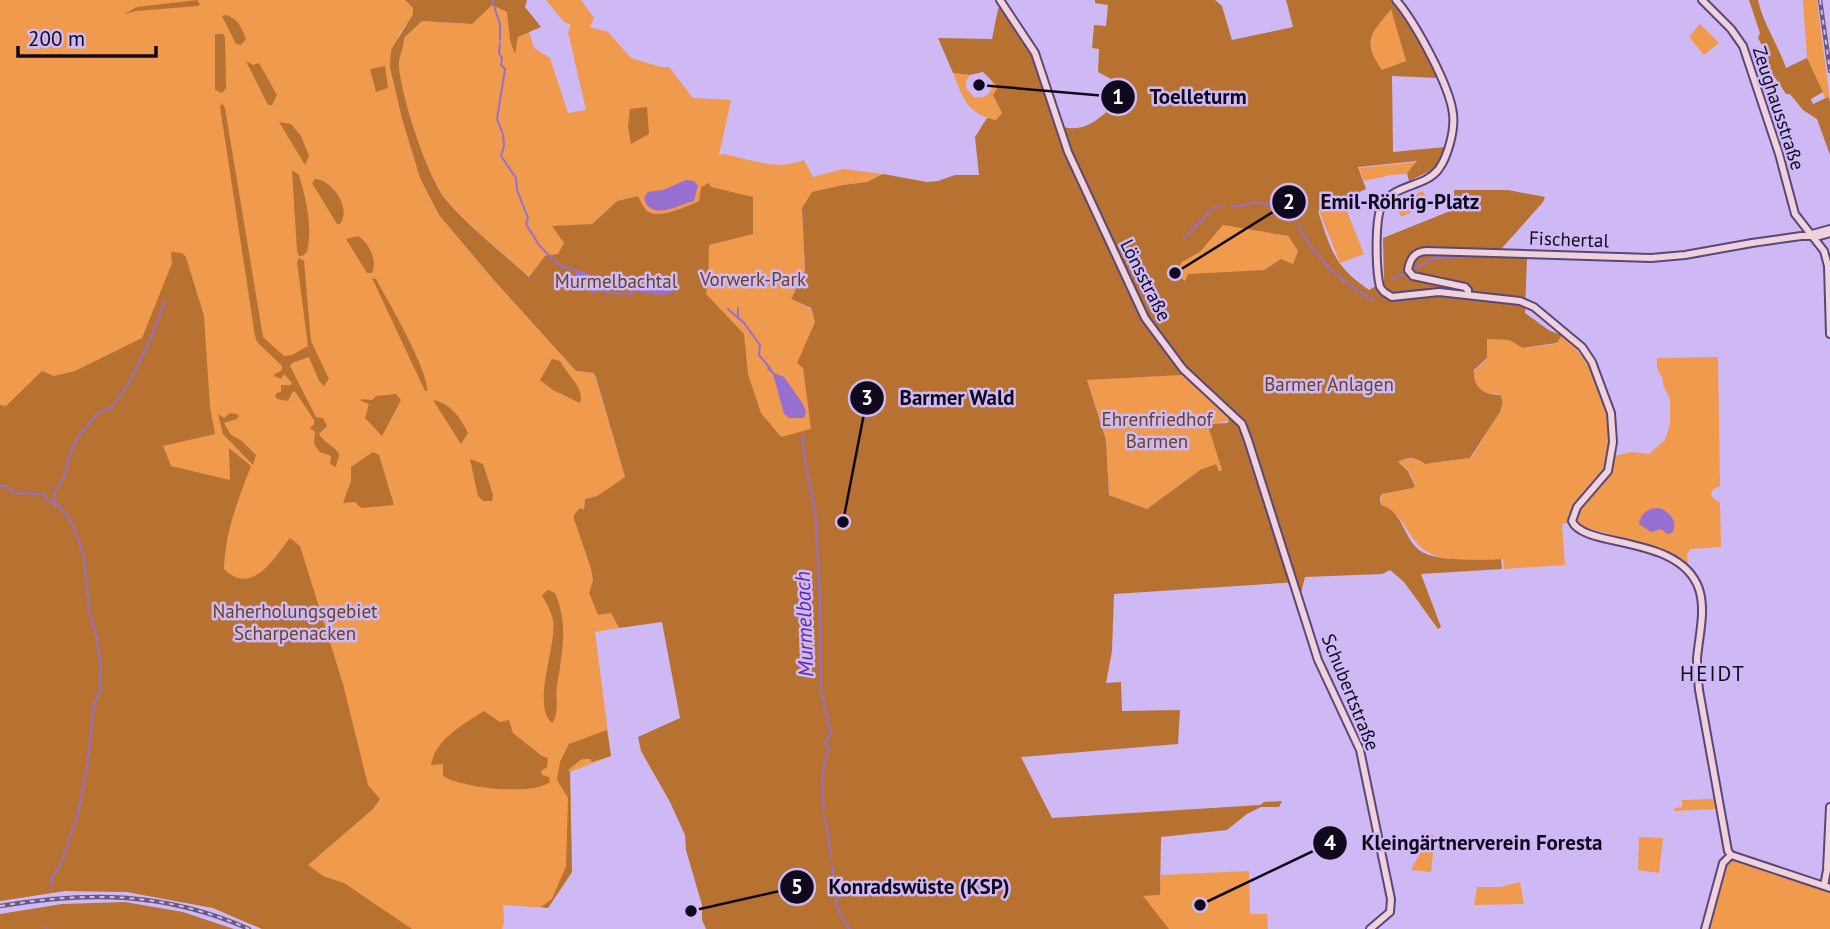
<svg xmlns="http://www.w3.org/2000/svg" width="1830" height="929" font-family="'PT Sans',sans-serif">
<rect width="100%" height="100%" fill="#ceb9f5"/>
<path fill="#ef9a4d" fill-rule="evenodd" d="M0 0H405L414 8 413 14 399 35 390 68 402 119 420 178 439 215 492 278 576 371 594 373 625 477 597 496 585 499 584 510 574 519 591 569 593 580 589 593 598 614 611 613 619 628 595 632 611 756 570 772 572 872 548 908 503 905 504 923 502 929H262L213 908 127 892 65 891 0 901Z
M473 0H509L517 46 518 37 529 32 534 48 550 58 568 113 586 110 568 32 571 25 564 22 546 0H581L594 18 590 27 608 32 631 58 661 67H669L693 98 731 100 719 155 725 154C751 160 778 171 804 160L813 177 843 169 883 174 867 182 843 185 802 209 805 271 791 299 811 309 815 322 800 358 815 402 814 797 539 264 530 277C504 254 469 226 446 200 428 178 400 94 399 64 399 56 404 47 404 38L422 21 470 24ZM638 196C641 201 643 207 647 211 659 220 687 206 699 201L709 245 707 262 585 224H592L617 201Z
M1803 0H1817L1830 101 1828 97 1825 98 1807 58Z
M1391 8 1406 61 1382 71C1360 40 1373 32 1391 8Z
M1700 24 1719 43 1704 55 1689 37Z
M953 73 970 75 966 81V88L974 97C986 99 993 93 992 81L998 87 993 95 1002 113 996 120C967 114 963 98 953 73Z
M1417 162 1406 174 1391 175 1364 181 1359 168Z
M1423 191 1429 204 1401 217 1395 203Z
M1343 201 1364 254 1340 263 1319 211Z
M1223 225 1288 236 1298 251 1293 264 1281 259 1264 270 1185 281 1180 276 1174 261C1195 263 1210 240 1223 225Z
M1562 335C1585 354 1603 386 1609 417 1612 429 1610 444 1610 457L1631 452 1649 454 1665 440 1670 424V399L1663 385V379L1657 368V358L1718 357 1720 486 1713 489 1711 495 1715 500 1720 502 1721 547 1690 549 1687 554 1688 564 1657 547 1568 523 1562 524 1565 565 1504 569 1503 559C1479 559 1447 564 1426 551 1407 539 1403 511 1381 505L1382 494 1413 488 1415 485 1409 471 1398 462 1407 457 1410 459 1417 458 1425 464 1471 458 1500 412 1503 402 1499 394C1483 394 1472 388 1474 371L1487 359V339L1509 340 1523 348 1557 344Z
M1182 375 1226 412 1229 421 1210 424 1208 426 1223 470H1200L1147 509 1109 495 1106 440 1087 380Z
M1714 799 1716 809 1674 811 1675 808 1682 807V800Z
M1430 834 1435 836 1431 872 1411 870Z
M1639 837 1663 838 1659 873 1638 870Z
M1732 860H1738L1830 893V929H1709L1725 867Z
M1249 871 1250 914H1267L1268 929H1169L1142 896 1159 895 1161 875Z
M1520 882 1524 904 1474 905 1477 887H1500Z"/>
<path fill="#b77231" fill-rule="evenodd" d="M197 0 200 4 198 6 136 11 124 14 137 7Z
M405 0H527L525 7 541 27 518 37 515 54 510 40 507 12 492 5 472 24 422 21 404 38C404 47 399 56 399 64 400 94 428 178 446 200 468 226 504 254 529 277L545 256 558 254 564 243 552 226 592 224 617 201 638 196C641 201 643 207 647 211 659 220 687 206 699 201L701 187 709 183 711 187 753 197V234L709 245C708 262 710 277 706 294L744 334 748 374 761 413 781 437 811 429 803 368 797 363 815 322 811 308 791 299 805 271 802 208 812 192 843 185 867 182 883 174 927 182 938 181 955 175H979L975 137 987 118 996 120 1002 113 993 95 998 87 983 72 970 75 953 73 938 38 992 39 998 9 1001 7 1034 58 1054 123C1084 139 1103 115 1123 96L1121 92 1124 86 1098 72 1099 49 1092 48 1094 25 1106 26 1108 5 1095 3V0H1215L1222 6 1232 40 1293 27 1286 0H1391L1415 34 1438 78 1392 76 1393 152 1445 147 1434 169 1409 181 1407 173 1417 161 1358 167 1366 189 1318 211C1331 250 1334 266 1369 290L1384 281 1383 238 1455 209 1454 190H1508L1545 197 1543 202 1495 256 1527 258 1525 313 1550 331 1562 335 1557 343 1523 348 1509 340 1487 339V358L1474 370C1473 388 1483 394 1500 395L1503 402 1500 412 1470 458 1425 464C1416 457 1408 456 1398 462L1408 471 1415 486 1413 488 1382 494 1380 498 1381 505C1403 511 1403 537 1419 550 1434 562 1483 560 1501 559L1502 569 1421 574 1441 627 1438 629 1404 582 1390 570 1382 574 1305 577 1301 593 1297 582 1114 594 1112 651 1106 683 1121 682 1122 711 1180 710 1178 744 1021 757 1052 818 1260 805 1264 802 1282 801 1279 807H1261L1247 814 1227 830 1161 837 1160 895 1143 896 1169 929H706L702 920V905L686 850 685 835 670 802 641 751 638 737 680 718 662 622 619 628 611 613 598 615 589 593 593 580 591 569 574 519V515L580 508 584 510 585 499 597 496 625 477 596 378 594 373 576 371 492 278 439 215 420 178 402 119 390 68 391 50 413 14V8ZM1391 9 1406 61 1382 70C1360 39 1373 33 1391 9ZM1223 225 1288 236 1298 251 1293 264 1281 259 1264 270 1188 274 1185 281 1180 277 1178 269 1182 262 1200 252ZM1182 375 1226 412 1229 421 1227 423 1210 424 1208 426 1222 470 1219 471 1216 464 1200 470 1147 509 1109 495 1106 440 1087 380Z
M1749 0H1758C1763 23 1778 45 1786 68L1807 58 1823 92 1811 99 1813 104 1828 97 1830 101V155L1817 119 1803 110 1790 94H1786L1766 64 1769 62 1763 54 1764 49 1758 38 1760 33Z
M227 15C238 19 242 28 246 39L241 45 236 44 222 16Z
M215 34H223L225 37 226 88 222 93 215 90Z
M246 61 253 65 259 63 277 95 272 105H268Z
M385 66 388 88 376 92 370 69Z
M222 103 225 108 263 337 284 356 292 355 308 346 297 262 299 258 304 261 311 341 329 379 324 386 319 381 309 357 292 363 290 366 316 417 323 418 327 426 319 434C324 443 339 449 339 455 339 459 336 463 336 467L330 464 331 456 320 452 314 444 315 432 310 428 314 424V420L296 393 293 391 288 401 277 399 275 396 277 393 281 392V385H291L292 383 284 374 281 379 274 376 275 374 282 370V366L257 342 255 336 220 107Z
M647 107 649 134 631 144 628 126 630 109Z
M279 122 291 124 301 136 309 156 305 165Z
M292 170 299 175C306 199 313 227 307 252L302 256H299L297 251Z
M315 179C333 180 352 209 340 224H337L312 183Z
M358 236C369 243 378 260 372 273H367L346 239Z
M171 252 182 253 186 257 204 316 210 407 215 434 163 446 171 466 230 480 229 448 251 466C238 500 225 532 224 569 252 597 274 558 290 538L300 546 343 684 368 785 380 799 373 809 308 865 323 876 344 883 412 929H262L213 908 127 892 65 891 0 901V405L6 406 42 371 54 376 75 371 142 338 172 263Z
M372 278 376 279C387 299 430 373 427 391H425Z
M552 359 560 361C567 375 585 388 580 403L553 390 540 380Z
M396 394 401 400 382 436 365 418 369 404 361 401V399L372 400 376 396Z
M433 400C450 403 461 418 468 433L461 444Z
M230 413 237 414 239 416 237 419 224 423 231 435 242 441 256 455 253 465 223 434 218 414 224 418Z
M373 452 379 455 394 505 361 508 355 502 343 503 351 481V467Z
M470 459 483 464 493 495 492 501H483L478 496Z
M548 590 555 593C569 625 562 653 557 686 555 699 560 712 552 723 531 704 557 647 553 620 551 611 546 603 542 595Z
M484 711 500 722 509 720 513 733 542 756 548 758 547 767 541 771 542 775 549 777 550 782C531 796 462 788 443 776V764L431 765C436 738 463 725 484 711Z
M607 730 611 756 592 762 590 759H582L568 770 570 772 572 872 548 908 541 907 552 899 566 866 568 798 557 780 560 762 569 744Z
M125 902 183 912 234 929H0V914L62 904Z"/>
<path fill="#966fd1" d="M686 180 694 181 698 186 694 201C678 205 650 222 644 198L648 192 663 190Z
M576 270C587 272 597 276 598 288L594 294 575 279Z
M658 282 674 283V292L663 295 638 292 642 289 640 284Z
M769 365 774 373 784 377 803 404 806 412 804 418H789L784 414 773 374 767 369Z
M1659 508C1670 512 1679 522 1672 533L1667 534 1661 529 1651 532 1639 524C1640 514 1649 507 1659 508Z"/>
<g fill="none" stroke-linecap="round" stroke-linejoin="round">
<path stroke="#966fd1" stroke-width="2" d="M492 0 500 24V40
M500 43 499 53 502 58 501 65 505 69 497 119 503 134 504 146 501 156 516 178 517 190 528 218 526 224 539 245 553 260 562 267 576 270
M1232 206C1240 207 1248 203 1256 203 1268 203 1286 211 1294 220
M1298 225C1318 263 1339 279 1374 301
M1184 239 1213 208 1222 206
M1413 270 1434 258 1467 257
M1392 279 1404 274
M596 288 610 293 630 294 635 289 639 291
M738 308V317
M728 309 744 323 760 345 759 355 769 367
M802 435 806 468 815 510 820 599 821 690 831 734 825 743 829 748C821 770 821 788 824 811
M0 486H6L14 493 44 494 48 501 58 505 70 519 83 552 90 615 96 634 101 666 100 690 94 705 87 768 78 813 61 864 51 879 52 886
M54 501 55 491 64 478 70 453 79 435 98 413 112 407 130 381 152 336 165 301
M825 816 831 856
M832 866C835 888 834 913 850 929
M46 926V929"/>
<defs>
<path id="secondary" d="M1000 0 1035 53 1068 152 1145 318 1183 369 1242 424 1248 440 1318 660 1360 750 1391 899 1390 912 1370 929
M1396 0C1415 22 1450 86 1453 114 1455 130 1448 157 1438 170 1424 187 1397 184 1383 203 1374 216 1376 271 1380 287L1384 292 1392 297 1439 292 1520 301 1534 307 1582 347 1592 362 1611 413 1613 442 1608 471 1577 507 1572 521C1584 549 1680 534 1699 589 1706 610 1699 636 1697 658 1697 669 1698 679 1699 690L1728 851 1731 855
M1702 0 1731 29 1743 46 1779 154 1795 214 1824 251 1828 266 1830 334
M1812 234 1830 229
M1468 295V290L1465 287 1413 276 1408 270C1410 259 1414 252 1426 251L1651 258 1685 255 1752 243 1801 236H1820L1830 233
M1731 855 1830 888
M1824 886 1827 870 1830 807
M1705 929 1723 863 1731 855"/>
</defs>
<use href="#secondary" stroke="#5a477a" stroke-width="10"/>
<use href="#secondary" stroke="#efd2db" stroke-width="6"/>
<defs>
<path id="rail" d="M1820 0 1830 71
M0 906C90 891 165 892 249 929"/>
</defs>
<use href="#rail" stroke="#67597f" stroke-width="4.5"/>
<use href="#rail" stroke="#ceb9f5" stroke-width="2" stroke-dasharray="5" stroke-linecap="butt"/>
</g>
<g text-anchor="middle" dominant-baseline="central" stroke-width="5" stroke-linejoin="round" paint-order="stroke">
<g font-size="19" fill="#10081c" stroke="#ceb9f5">
<text transform="translate(1779 108) rotate(72)">Zeughausstraße</text>
<text transform="translate(1569 239) rotate(2)">Fischertal</text>
<text transform="translate(1146 280) rotate(63)">Lönsstraße</text>
<text transform="translate(1351 692) rotate(68)">Schubertstraße</text>
</g>
<g font-size="19" fill="#694322" stroke="#ceb9f5">
<text x="753" y="279">Vorwerk-Park</text>
<text x="616" y="281">Murmelbachtal</text>
<text x="1329" y="384">Barmer Anlagen</text>
<text x="1157" y="419">Ehrenfriedhof<tspan x="1157" dy="22">Barmen</tspan></text>
<text x="295" y="611">Naherholungsgebiet<tspan x="295" dy="22">Scharpenacken</tspan></text>
</g>
<g font-size="21" font-style="italic" fill="#612a9e" stroke="#ceb9f5">
<text transform="translate(804 624) rotate(-92)">Murmelbach</text>
</g>
<g font-size="21" letter-spacing="2" fill="#10081c" stroke="#ceb9f5">
<text x="1713" y="673">HEIDT</text>
</g>
</g>
<path fill="none" stroke="#10081c" stroke-width="2.5" d="M979 85L1118 97M1175 273L1289 202M843 522L867 398M1200 905L1330 843M691 911L797 887"/>
<g fill="#10081c" stroke="#ceb9f5" stroke-width="2.5">
<circle cx="979" cy="85" r="7"/>
<circle cx="1175" cy="273" r="7"/>
<circle cx="843" cy="522" r="7"/>
<circle cx="1200" cy="905" r="7"/>
<circle cx="691" cy="911" r="7"/>
<circle cx="1118" cy="97" r="18"/>
<circle cx="1289" cy="202" r="18"/>
<circle cx="867" cy="398" r="18"/>
<circle cx="1330" cy="843" r="18"/>
<circle cx="797" cy="887" r="18"/>
</g>
<g font-size="21" text-anchor="middle" font-weight="bold" fill="#fff">
<text x="1118" y="104">1</text>
<text x="1289" y="209">2</text>
<text x="867" y="405">3</text>
<text x="1330" y="850">4</text>
<text x="797" y="894">5</text>
</g>
<g font-size="21" text-anchor="middle" font-weight="bold" fill="#10081c" stroke="#ceb9f5" stroke-width="5" stroke-linejoin="round" paint-order="stroke">
<text x="1198" y="104">Toelleturm</text>
<text x="1400" y="209">Emil-Röhrig-Platz</text>
<text x="957" y="405">Barmer Wald</text>
<text x="1482" y="850">Kleingärtnerverein Foresta</text>
<text x="919" y="894">Konradswüste (KSP)</text>
</g>
<path d="M18 46v10h138v-10" fill="none" stroke="#10081c" stroke-width="3.5"/>
<text x="28" y="46" font-size="21" fill="#10081c" stroke="#ceb9f5" stroke-width="5" paint-order="stroke">200 m</text>
</svg>
